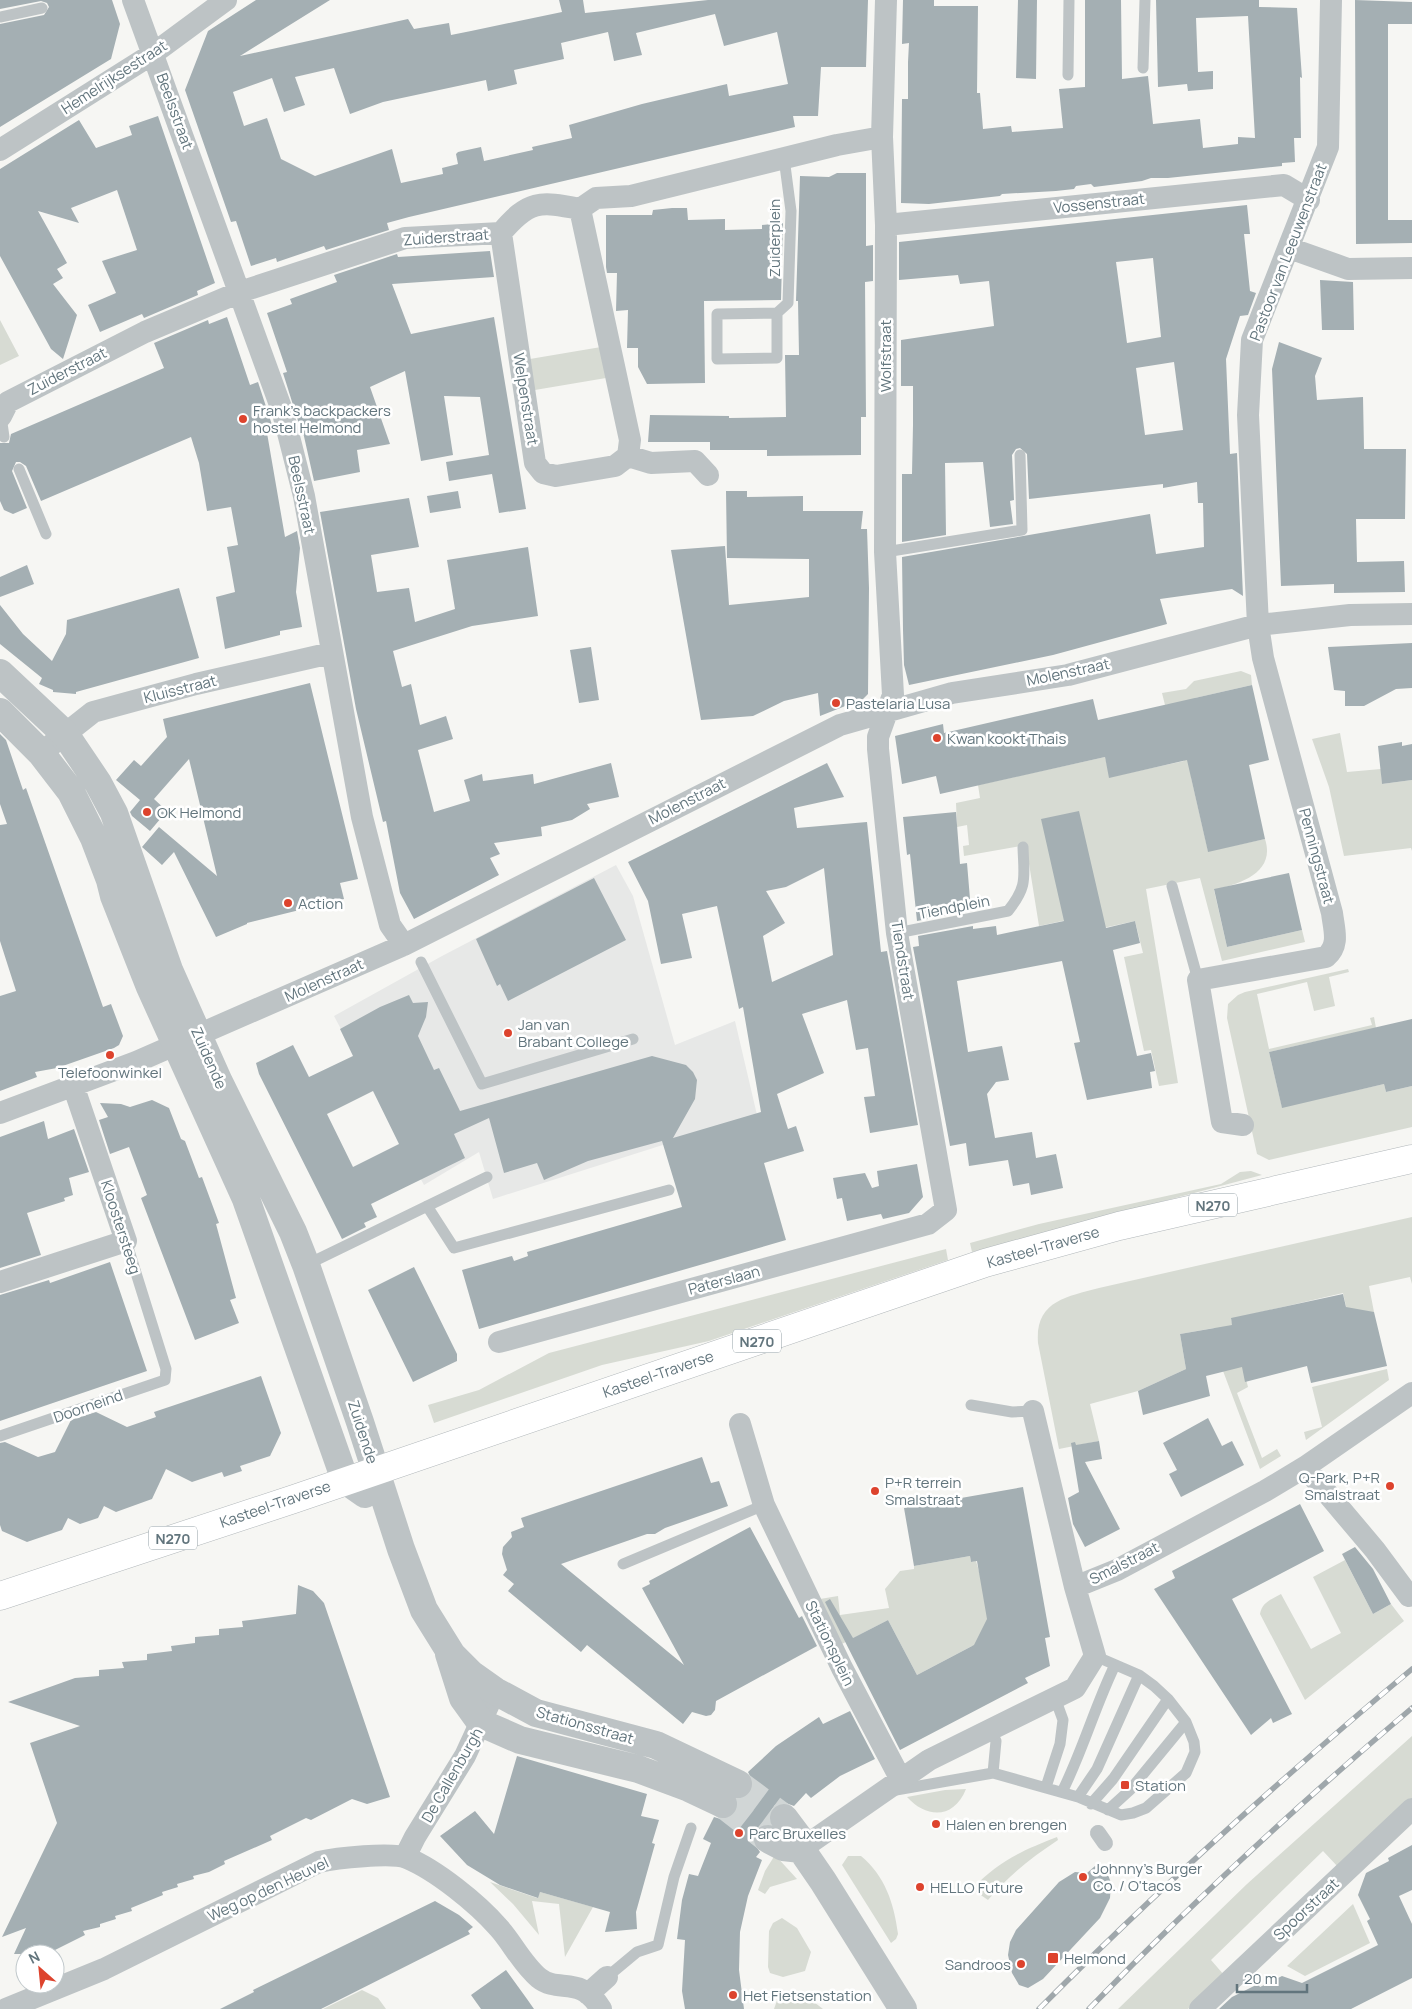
<svg xmlns="http://www.w3.org/2000/svg" width="1412" height="2009" font-family="Manrope,sans-serif">
<rect width="100%" height="100%" fill="#f6f6f3"/>
<path fill="#e7e8e7" d="M616 865 633 896 675 1045 735 1021 757 1115 493 1199 479 1152 424 1185 334 1016 442 956Z"/>
<path fill="#d7dbd3" d="M0 320 19 356 0 365Z
M601 347 606 378 529 391 524 360Z
M1241 671 1251 675 1252 685 1195 698 1191 777 1208 851 1265 839C1276 873 1240 884 1214 890L1227 947 1302 930 1305 942 1222 961 1200 878 1146 889 1178 1083 1159 1086 1151 1050 1144 1051 1124 957 1143 953 1135 921 1085 932 1081 917 1039 926 1026 845 964 856 963 846 969 845 967 825 957 827 956 803 980 798 978 785 1105 757 1110 777 1184 761 1171 704 1165 705 1162 693 1186 689 1194 681Z
M1340 733 1347 772 1381 769 1382 784 1412 780V851L1411 848 1344 856 1329 787 1312 739Z
M1348 969 1349 972 1329 977 1335 1006 1314 1011 1307 982 1257 994 1269 1049 1372 1025 1370 1018 1374 1017 1376 1028 1269 1052 1282 1107 1384 1084 1386 1092 1412 1086V1127L1269 1160 1257 1154 1227 1018 1228 1004 1238 995 1245 992Z
M1251 1171 1262 1175 972 1252 970 1243 1039 1224 1221 1184 1240 1172Z
M1412 1217V1284L1410 1277 1369 1286 1374 1312 1349 1319 1343 1293 1231 1319 1248 1387 1237 1393 1262 1458 1277 1449 1281 1456 1260 1469 1220 1363 1214 1328 1180 1334 1186 1369 1138 1391 1090 1404 1099 1441 1059 1449 1038 1343C1035 1301 1066 1297 1099 1288Z
M946 1249 948 1260 709 1341 602 1365 434 1423 428 1405 479 1390 549 1353Z
M1387 1369 1389 1380 1306 1440 1304 1432 1322 1427 1312 1387Z
M970 1556 971 1562 976 1561 992 1615 979 1648 972 1646 917 1675 888 1620 836 1647 814 1600 838 1596 840 1615 889 1608 885 1589 900 1571 914 1569V1566Z
M1345 1560 1373 1614 1391 1604 1404 1621 1305 1700 1260 1614C1262 1602 1272 1599 1281 1594L1311 1649 1341 1633 1313 1577Z
M1412 1736V1800L1339 1868 1323 1851 1211 1960 1224 1975 1188 2009H1118L1247 1884Z
M966 1789C954 1819 927 1819 907 1797L945 1790Z
M1057 1837 1058 1840C1031 1858 1009 1875 988 1900L972 1889C999 1861 1021 1851 1057 1837Z
M775 1855 797 1879 770 1887 765 1894 758 1890 765 1871Z
M848 1856H861C885 1876 894 1903 898 1934L896 1939 891 1943 842 1865Z
M490 1882 537 1898 540 1892 593 1907 565 1957 559 1904 532 1901 539 1935 513 1904Z
M1353 1904 1370 1943 1305 1976 1287 1966Z
M782 1918 797 1928 811 1952 805 1971 783 1977 770 1973 768 1967 769 1931 773 1923Z
M362 1990 378 1998 386 2009H323Z
M791 1992H801L823 2009H774L779 1995Z"/>
<path fill="#a4afb3" fill-rule="evenodd" d="M0 0H112L120 24 111 59 0 127V24L44 15 49 7 47 3 41 1 0 9Z
M256 0H330L240 56 408 19 414 29 449 23 451 35 471 31 562 12 559 0H583L585 13 708 0H868L866 67H821L818 116H793L795 127 409 217 387 223 389 230 326 250 324 246 277 262 276 258 251 266 236 221 231 222 185 90 208 31ZM715 14 724 46 777 32 788 84 729 96 727 84 642 104 569 125 572 138 532 147 533 150 484 161 481 147 458 152 456 154 458 164 442 168 443 174 401 183 392 149 315 176 281 159 267 118 244 126 233 92 272 78 284 112 305 105 295 77 334 68 350 114 383 102 486 80 488 91 517 84 514 70 564 59 561 43 608 32 614 61 642 55 636 33Z
M903 0H934V6H978L977 93H980L983 129 1011 126 1012 132 1063 128 1059 89 1085 87V0H1121L1122 79 1148 76 1153 124 1200 119 1203 148 1238 144V137L1255 138 1248 16 1196 18 1198 72 1213 71V89L1188 91 1187 84 1158 87 1156 0H1259V7L1297 8 1302 78 1300 77 1301 138H1294L1295 162 1282 163V166L1168 178H1151L1142 181 1094 187 1091 184 1076 186 1074 189 1056 191 1002 194 1000 196 929 204 901 203 902 99H908V62L909 43 902 44Z
M1018 0H1037L1036 79 1016 78Z
M1355 0 1412 2V24H1388V220H1412V243L1356 244Z
M158 116 215 283 197 291 198 295 144 318 142 314 100 332 88 305 116 293 102 261 137 250 117 190 71 208 79 223 38 211 67 263 57 269 63 278 53 284 77 315 63 359 51 349 0 256V169L79 120 96 148 132 135 129 126Z
M837 173H866V246L873 245V281L865 282 866 417H861V455L767 456V450H710V442H648L650 415 729 416V418L786 417 785 355H799L798 301H796L800 176 829 177Z
M1247 205 1250 234H1244L1250 291 1256 293 1248 315 1240 316 1226 359 1230 454 1237 453 1243 596 1232 589 1160 599 1167 624 1053 655 909 685 904 665 903 630 902 557 1150 514 1156 554 1204 547 1203 503H1198L1197 482 1163 488V484L1029 499 1027 454 1020 448 1016 449 1012 455 1014 500 1010 501 1013 524 990 527 983 462 945 463 946 535 902 542V474H912L913 425V386H901V340L994 326 989 281 960 284 958 275 899 280V242ZM1153 258 1161 337 1127 343 1116 262ZM1174 362 1183 430 1145 435 1136 368Z
M672 208H687L688 220 725 219V230L762 229V225L783 223 781 300 704 301 705 383 647 384 638 367V348H627L628 310 616 311 617 273H607L606 267V215H652L653 210Z
M490 251 494 277 392 284 411 334 494 317 526 509 499 513 492 474 449 481 446 462 489 455 480 397 444 396 453 455 421 461 405 371 370 387 390 444 357 450 360 472 314 481 301 423 299 424 283 373 287 372 267 313 292 304 290 299 337 282 334 275 397 254 398 257Z
M1320 280 1353 282 1354 330H1322Z
M227 317 250 385 258 382 274 431 267 433 285 537 297 531 300 548 296 592 302 627 280 631V635L225 649 216 597 235 592 227 547 238 545 231 507 207 511 199 463 191 437 41 501 26 466 20 462H16L12 471 27 508 13 514 4 510 0 501V443H9L11 434 164 368 154 343 208 320 209 324Z
M1279 342 1322 358 1315 376 1317 400 1363 397 1364 449H1406L1405 519H1356L1357 562 1404 561 1405 592 1334 593V584L1281 586 1272 369Z
M458 491 461 508 430 513 427 496Z
M726 491H747V497L803 496V511H863L861 529H867L869 588 868 694 863 699 820 716 818 693 784 701 753 716 701 720 671 550 725 546 729 605 809 597V559L727 558Z
M409 498 419 547 371 555 377 592 409 588 415 622 455 609 447 560 528 547 538 616 472 626 393 651 402 687 411 684 420 725 446 716 453 739 418 750 434 812 470 801 464 780 482 774 483 781 533 774 534 784 611 763 619 797 587 804 590 809 572 820 541 827 542 836 494 843 500 854 490 858 499 875 414 919 400 893 386 821 383 822 356 709 320 512Z
M27 565 34 584 0 597V577Z
M179 588 199 658 76 692V694L53 692V690L39 684 42 678 0 644V605L23 634 52 661 66 634 67 620Z
M1412 643V688L1396 689 1364 706H1345V691L1334 690 1328 647Z
M591 647 599 700 579 703 570 650Z
M310 683 358 879 340 883 344 899 247 923V924L216 937 174 852 162 865 142 847 159 827 217 876 189 759 154 799 167 811 150 831 132 816 130 812 140 800 116 780 134 760 141 766 167 737 163 719Z
M1252 685 1269 760 1249 765 1265 839 1208 852 1187 760 1109 778 1105 757 940 794 936 776 902 784 895 736 943 724 944 733 1093 699 1098 720Z
M0 734 6 740 23 790 26 788 103 1007 111 1004 123 1036 119 1045 114 1048 57 1068 35 1072 37 1077 0 1091V996L16 991 0 941V825L7 824 0 804Z
M1402 742V746L1412 744V780L1382 784 1378 746Z
M827 763 844 797 794 808 797 828 867 822 881 952 887 951 918 1125 870 1133 864 1097 875 1096 868 1048 856 1050 847 1000 802 1014 824 1073 777 1094 788 1129 796 1126 804 1151 764 1163 786 1240 479 1329 462 1270 512 1256 514 1261 528 1256 527 1252 682 1207 662 1141 588 1161 544 1180 537 1163 504 1173 489 1118 454 1134 465 1158 371 1204 377 1217 364 1223 366 1227 342 1239 259 1074 256 1063 293 1045 309 1077 353 1056 340 1029 380 1007 409 995 413 1003 428 1002 426 1017 418 1036 434 1070 439 1068 460 1111 652 1056 686 1065 693 1072 697 1080 695 1099 673 1138 761 1112 743 1007 739 1009 717 906 682 914 692 958 661 964 648 901 628 862ZM824 868 833 955 772 982 763 936 785 923 766 891 786 887ZM373 1091 399 1144 353 1167 327 1114Z
M1079 811 1106 928 1135 921 1140 943 1113 950 1137 1056 1151 1053 1155 1071 1150 1072 1152 1088 1087 1100 1074 1043 1080 1042 1062 961 957 981 968 1052 1002 1046 1009 1080 996 1082 987 1094 995 1138 1032 1132 1036 1158 1056 1154 1063 1188 1031 1195 1029 1183 1013 1186 1008 1160 969 1166 966 1143 950 1146 913 947 919 946 918 936 973 926V929L996 926 997 935 1064 921 1041 819Z
M956 812 960 864 967 863 971 911 917 921 910 854 907 855 903 817Z
M1289 873 1302 930 1227 947 1214 889Z
M594 878 626 940 508 1001 500 984 497 986 476 939Z
M1412 1019V1086L1386 1092 1384 1084 1282 1108 1269 1052Z
M152 1100 169 1108 181 1139 185 1141 199 1178 202 1177 219 1223 216 1224 236 1298 230 1300 239 1323 195 1340 141 1198 147 1195 129 1147 110 1154 99 1120 108 1117 100 1103 121 1104 130 1107Z
M44 1121 48 1139 74 1129 89 1172 69 1178 73 1195 64 1198 65 1201 27 1213 41 1255 0 1268V1137Z
M917 1164 923 1197 909 1213 883 1219 881 1214 847 1221 842 1198 837 1199 833 1178 865 1173 872 1188 879 1186 877 1171Z
M110 1262 147 1371 0 1421V1295L49 1280 50 1283Z
M414 1267 457 1354V1361L413 1382 368 1290Z
M1343 1294 1346 1307 1374 1312 1387 1366 1311 1383 1307 1366 1245 1382 1242 1367 1206 1376 1210 1396 1143 1415 1138 1391 1186 1369 1180 1334 1232 1325 1231 1318Z
M261 1376 281 1433 270 1456 240 1466 242 1471 224 1477 222 1472 192 1482 166 1469 152 1499 116 1512 104 1506 98 1518 80 1524 68 1518 62 1530 27 1542 2 1531 0 1525V1443L5 1442 38 1457 55 1452 71 1420 96 1412 127 1427 156 1417 154 1412Z
M1208 1418 1222 1446 1232 1441 1244 1465 1181 1497 1169 1474 1177 1470 1163 1443Z
M1099 1441 1102 1459 1085 1462 1120 1529 1085 1547 1073 1524 1068 1498 1079 1492 1071 1443 1075 1442 1076 1445Z
M702 1457 711 1483 719 1481 728 1506 665 1528 655 1534H647L561 1564 684 1665 642 1588 650 1584 649 1581 750 1527 799 1618 802 1616 817 1646 716 1701 715 1710 711 1715 706 1716 692 1712 683 1724 587 1645 581 1652 508 1591 514 1584 503 1575 507 1570 502 1554 503 1547 512 1537 511 1532 524 1527 521 1518Z
M1023 1487 1050 1637 1045 1638 1050 1666 1025 1678 1028 1683 900 1750 825 1602 830 1599 853 1638 888 1620 917 1675 974 1645 987 1619 977 1561 971 1562 970 1556 914 1566 904 1508Z
M1300 1504 1324 1551 1232 1599 1292 1714 1273 1723 1271 1718 1251 1735 1154 1589 1175 1578 1172 1571Z
M1355 1547 1373 1569 1391 1604 1373 1614 1342 1554Z
M298 1585 313 1591 324 1603 390 1797 367 1804 352 1799 311 1820 306 1818 270 1836 272 1840 224 1861 225 1864 209 1872 193 1876 194 1879 177 1884 178 1887 162 1892 163 1895 131 1908 132 1911 115 1916 116 1919 100 1924V1927L83 1931 85 1935 47 1954H14L26 1928 2 1937 57 1823 30 1743 80 1726 8 1702 75 1678 99 1676V1670L124 1668 122 1662 147 1660V1654L172 1651 171 1646 195 1643V1637L219 1635V1629L243 1627 242 1621 296 1614Z
M850 1711 875 1759 840 1776 811 1798 806 1793 794 1806 783 1802 775 1805 770 1812V1824L760 1826 754 1832 752 1840 760 1852 756 1857 762 1860 748 1896 740 1932 739 1970 744 2009H685L682 1991 685 1940 677 1939 682 1900 689 1874 698 1876 711 1843 703 1839 714 1817 724 1820 732 1816 737 1810V1799L746 1797 752 1790 753 1782 748 1772 776 1746 819 1717 823 1724Z
M517 1756 647 1794 641 1816 659 1820 652 1843 655 1844 636 1912 637 1929 605 1932 610 1912 540 1892 538 1898 500 1885 467 1865 440 1836 475 1811 494 1834Z
M1412 1845V1890L1399 1896 1412 1924V1978L1351 2009H1219L1232 1997 1258 1984 1260 1987 1282 1976 1302 1983 1378 1945 1367 1921 1370 1919 1358 1895 1366 1873 1389 1861 1388 1858Z
M1095 1866 1106 1869 1111 1883 1110 1898 1100 1918 1043 1979 1028 1988 1019 1985 1012 1973 1008 1955 1010 1942 1016 1930 1059 1882 1075 1872 1087 1873Z
M435 1901 459 1915 473 1927 468 1931 470 1934 321 2009H220L254 1992 253 1990Z
M506 1970 527 1999 534 2009H481L471 1995Z"/>
<g fill="none" stroke-linecap="round" stroke-linejoin="round">
<path stroke="#d1d6d6" stroke-width="28" stroke-dasharray="28 14" stroke-linecap="butt" d="M738 1784 784 1818
M723 1804 768 1839"/>
<defs>
<path id="primary" d="M0 1596 294 1499 985 1263 1119 1226 1412 1159"/>
</defs>
<use href="#primary" stroke="#b1b7ba" stroke-width="29"/>
<path stroke="#bdc3c5" stroke-width="11" d="M0 17 42 8
M1143 68 1145 0
M1068 75 1069 0
M777 313V358L717 359V314Z
M777 313 788 303 791 211 784 158
M1 416 4 437
M19 469 46 534
M885 552 1022 530 1020 455
M1172 886 1198 980
M897 933 1008 911C1028 886 1024 878 1023 847
M421 962 482 1084 633 1039
M427 1206 454 1248 669 1190
M306 1265 487 1177
M971 1405 1012 1412 1033 1411
M0 1436 165 1380 166 1369 126 1241
M623 1564 764 1505
M990 1730 996 1741 993 1773
M1046 1787 1060 1744 1063 1720 1055 1698
M896 1790 993 1773 1078 1797 1121 1815 1133 1813 1146 1808 1186 1773 1195 1752 1194 1742 1186 1722 1168 1699 1154 1686 1139 1675 1095 1656
M1062 1792C1083 1750 1095 1706 1115 1665
M1078 1797 1097 1769 1139 1675
M1091 1804 1113 1779 1168 1699
M1108 1810 1130 1790 1186 1722
M607 1977 637 1952 658 1945 674 1877 691 1828"/>
<path stroke="#bdc3c5" stroke-width="16" d="M1098 1833 1105 1843"/>
<path stroke="#bdc3c5" stroke-width="22" d="M133 0 283 413 304 496 362 817 390 925 404 945
M0 150 154 53 226 0
M886 225 1284 185 1309 200
M501 233 535 463 543 473 556 476 615 466 628 456 630 440 580 209
M1289 248 1348 269 1412 268
M1 416 8 402 145 332 240 292 405 238 501 233C529 200 539 201 580 209L596 198 631 196 837 145 882 137
M628 456 651 463 695 461 708 475
M41 753 93 712 196 684 331 653
M0 1113 136 1062 404 945 840 725 952 693 1068 675 1258 625 1350 615 1412 614
M1243 1125 1222 1122 1198 980 1326 957C1340 945 1334 930 1332 913L1263 658 1258 625 1248 415 1252 340 1328 147 1331 0
M0 1282 126 1241 73 1085
M499 1342 928 1224 946 1210 897 933 878 749V737L893 695 885 552 886 225 882 137 886 0
M740 1424 764 1505 842 1668 900 1778
M1305 1467 1375 1550 1409 1596
M1075 1587 1117 1570 1265 1491 1305 1467 1412 1393
M801 1849 929 1760 1075 1688 1095 1656 1075 1587 1033 1411
M405 1857 415 1837 465 1756 495 1691
M588 1994 607 1977
M6 2009 104 1969 319 1862C336 1858 392 1852 407 1858 436 1870 477 1903 498 1927 512 1942 522 1964 539 1978 559 1994 580 1974 601 2009
M1200 2009 1412 1809"/>
<path stroke="#bdc3c5" stroke-width="28" d="M0 673 65 734 98 783 114 813 169 970 218 1080 293 1232 306 1265 360 1422 401 1549 424 1610 452 1655 471 1674 495 1691 536 1713 656 1745 738 1784
M0 712 41 753 71 792 94 838 110 880 114 896 150 987 246 1199 345 1480 365 1494
M449 1654 463 1698 481 1723 520 1740 638 1769 689 1788 723 1804
M784 1818 799 1838 801 1849 823 1881 903 2009
M768 1839 783 1847 801 1849"/>
<use href="#primary" stroke="#fff" stroke-width="28"/>
<defs>
<path id="rail" d="M1039 2009C1158 1889 1283 1777 1412 1669
M1089 2009C1191 1903 1300 1803 1412 1708"/>
</defs>
<use href="#rail" stroke="#9fa7ab" stroke-width="5.5"/>
<use href="#rail" stroke="#fff" stroke-width="4" stroke-dasharray="11" stroke-linecap="butt"/>
</g>
<g fill="#dd432d" stroke="#fff" stroke-width="2">
<circle cx="243" cy="419" r="5"/>
<circle cx="836" cy="703" r="5"/>
<circle cx="937" cy="738" r="5"/>
<circle cx="147" cy="812" r="5"/>
<circle cx="288" cy="903" r="5"/>
<circle cx="508" cy="1033" r="5"/>
<circle cx="110" cy="1055" r="5"/>
<circle cx="1390" cy="1486" r="5"/>
<circle cx="875" cy="1491" r="5"/>
<rect x="1120" y="1780" width="10" height="10" rx="2.5"/>
<circle cx="936" cy="1824" r="5"/>
<circle cx="739" cy="1833" r="5"/>
<circle cx="1083" cy="1877" r="5"/>
<circle cx="920" cy="1887" r="5"/>
<rect x="1047" y="1952" width="12" height="12" rx="2.5"/>
<circle cx="1021" cy="1964" r="5"/>
<circle cx="733" cy="1995" r="5"/>
</g>
<g text-anchor="middle" dominant-baseline="central" stroke-width="5" stroke-linejoin="round" paint-order="stroke">
<g fill="#fff" stroke="#919ea4" stroke-width="1">
<rect x="1189" y="1193.5" width="48" height="23" rx="4"/>
<rect x="733" y="1329.5" width="48" height="23" rx="4"/>
<rect x="149" y="1526.5" width="48" height="23" rx="4"/>
</g>
<g font-size="14" font-weight="bold" fill="#62757d">
<text x="1213" y="1205">N270</text>
<text x="757" y="1341">N270</text>
<text x="173" y="1538">N270</text>
</g>
<g font-size="15" fill="#62757d" stroke="#fff">
<text transform="translate(114 77) rotate(-33)">Hemelrijksestraat</text>
<text transform="translate(175 111) rotate(70)">Beelsstraat</text>
<text transform="translate(1099 203) rotate(-6)">Vossenstraat</text>
<text transform="translate(446 237) rotate(-4)">Zuiderstraat</text>
<text transform="translate(774 238) rotate(-90)">Zuiderplein</text>
<text transform="translate(1288 252) rotate(-69)">Pastoor van Leeuwenstraat</text>
<text transform="translate(885 356) rotate(-90)">Wolfstraat</text>
<text transform="translate(67 371) rotate(-27)">Zuiderstraat</text>
<text transform="translate(526 399) rotate(81)">Welpenstraat</text>
<text transform="translate(302 495) rotate(78)">Beelsstraat</text>
<text transform="translate(1068 672) rotate(-12)">Molenstraat</text>
<text transform="translate(180 689) rotate(-14)">Kluisstraat</text>
<text transform="translate(687 801) rotate(-27)">Molenstraat</text>
<text transform="translate(1317 856) rotate(75)">Penningstraat</text>
<text transform="translate(954 907) rotate(-11)">Tiendplein</text>
<text transform="translate(903 960) rotate(81)">Tiendstraat</text>
<text transform="translate(324 980) rotate(-24)">Molenstraat</text>
<text transform="translate(209 1058) rotate(66)">Zuidende</text>
<text transform="translate(121 1227) rotate(72)">Kloostersteeg</text>
<text transform="translate(1043 1247) rotate(-16)">Kasteel-Traverse</text>
<text transform="translate(724 1280) rotate(-15)">Paterslaan</text>
<text transform="translate(658 1374) rotate(-19)">Kasteel-Traverse</text>
<text transform="translate(88 1406) rotate(-19)">Doorneind</text>
<text transform="translate(363 1432) rotate(72)">Zuidende</text>
<text transform="translate(275 1504) rotate(-19)">Kasteel-Traverse</text>
<text transform="translate(1124 1563) rotate(-27)">Smalstraat</text>
<text transform="translate(830 1643) rotate(64)">Stationsplein</text>
<text transform="translate(585 1725) rotate(16)">Stationsstraat</text>
<text transform="translate(452 1775) rotate(-60)">De Callenburgh</text>
<text transform="translate(268 1889) rotate(-25)">Weg op den Heuvel</text>
<text transform="translate(1306 1909) rotate(-43)">Spoorstraat</text>
</g>
<g font-size="15" fill="#62757d" stroke="#fff" text-anchor="start">
<text x="253" y="410">Frank's backpackers<tspan x="253" dy="17">hostel Helmond</tspan></text>
<text x="846" y="703">Pastelaria Lusa</text>
<text x="947" y="738">Kwan kookt Thais</text>
<text x="157" y="812">OK Helmond</text>
<text x="298" y="903">Action</text>
<text x="518" y="1024">Jan van<tspan x="518" dy="17">Brabant College</tspan></text>
<text x="110" y="1072" text-anchor="middle">Telefoonwinkel</text>
<text x="1380" y="1477" text-anchor="end">Q-Park, P+R<tspan x="1380" dy="17">Smalstraat</tspan></text>
<text x="885" y="1482">P+R terrein<tspan x="885" dy="17">Smalstraat</tspan></text>
<text x="1135" y="1785">Station</text>
<text x="946" y="1824">Halen en brengen</text>
<text x="749" y="1833">Parc Bruxelles</text>
<text x="1093" y="1868">Johnny's Burger<tspan x="1093" dy="17">Co. / O'tacos</tspan></text>
<text x="930" y="1887">HELLO Future</text>
<text x="1064" y="1958">Helmond</text>
<text x="1011" y="1964" text-anchor="end">Sandroos</text>
<text x="743" y="1995">Het Fietsenstation</text>
</g>
</g>
<g transform="translate(40 1969) rotate(333)"><circle r="24" fill="#ffffff" stroke="#c0c8cb"/>
<path d="M0-4L9 19L0 12L-9 19Z" fill="#dd432d"/>
<text y="-8" font-size="14" font-weight="bold" text-anchor="middle" fill="#62757d">N</text>
</g>
<path d="M1237 1984v8h70v-8" fill="none" stroke="#62757d" stroke-width="2.5"/>
<text x="1244" y="1984" font-size="15" fill="#62757d" stroke="#ffffff" stroke-width="4" paint-order="stroke">20 m</text>
</svg>
